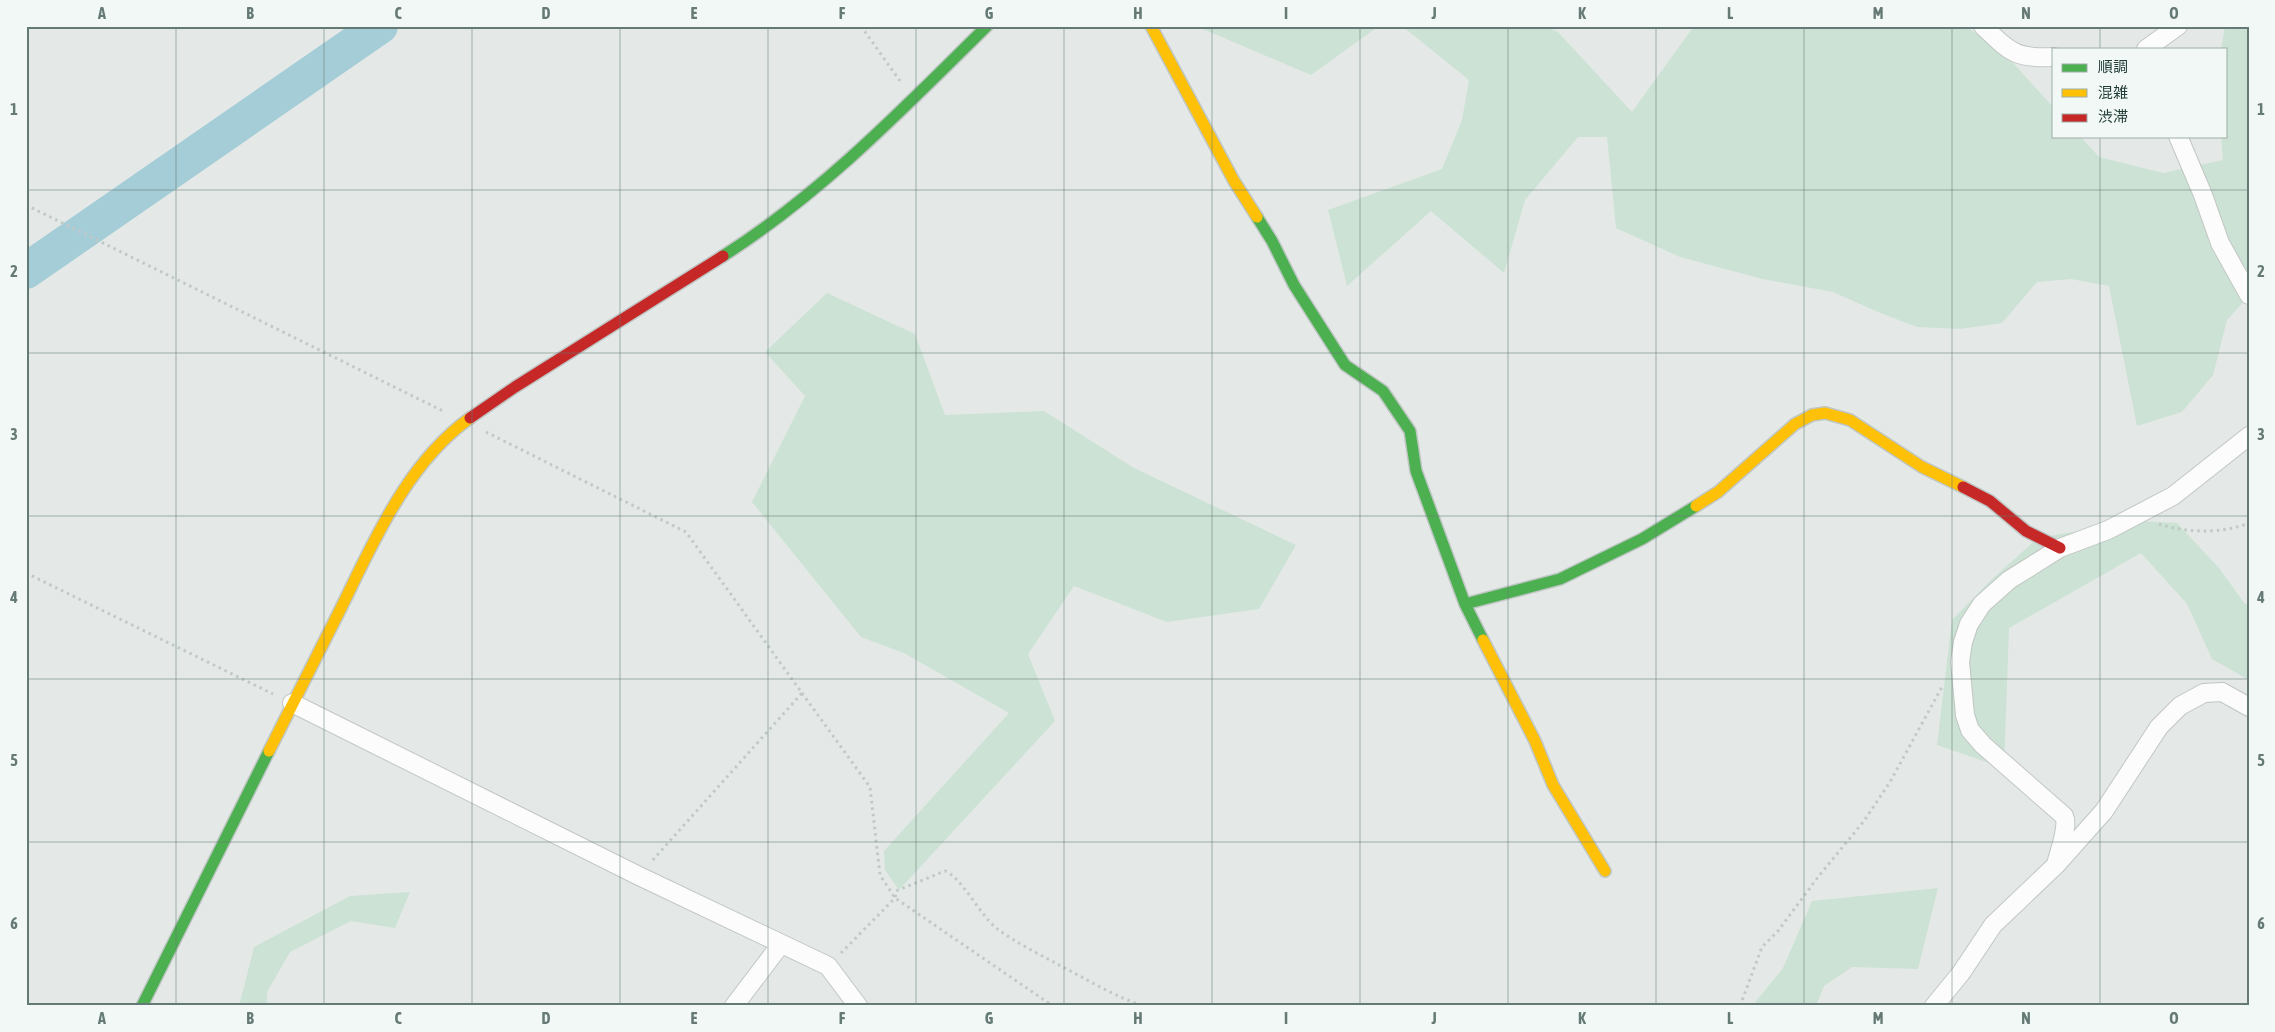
<svg xmlns="http://www.w3.org/2000/svg" width="2275" height="1032" font-family="'Asap Condensed','Noto Sans JP',sans-serif">
<rect width="100%" height="100%" fill="#e4e9e7"/>
<path fill="#cce2d4" d="M1196 26H1379L1311 75Z
M1402 26H1545L1558 32 1632 112 1694 26H1966L2013 63 2054 108V136H2080L2099 157 2163 173 2223 160 2221 136H2226V49H2221L2225 26H2249V296L2227 320 2213 375 2182 412 2137 426 2109 286 2071 279 2037 282 2002 323 1960 329 1917 327 1878 312 1833 292 1763 279 1680 257 1616 228 1607 137H1578L1525 200 1504 273 1431 211 1347 286 1328 210 1442 169 1462 120 1469 80Z
M827 293 915 334 945 415 1044 411 1134 468 1296 545 1259 609 1167 622 1074 586 1028 654 1055 721 899 890 885 870 884 851 1009 713 904 653 861 637 752 502 805 396 765 352Z
M2135 521 2177 523 2219 568 2245 604 2249 603V680L2212 659 2187 604 2141 553 2009 628 2004 768 1937 745 1952 620 1990 581 2038 538Z
M1938 888 1918 969 1852 967 1824 986 1816 1006H1752L1783 968 1812 901Z
M410 892 395 928 351 921 290 952 267 992V1006H239L254 947 350 896Z"/>
<g fill="none" stroke-linecap="round" stroke-linejoin="round">
<path stroke="#a4cdd8" stroke-width="36" d="M26 271 380 26"/>
<defs>
<path id="street" d="M1983 26C2010 52 2015 59 2054 57
M2146 49 2178 26
M2178 136 2203 195 2220 243 2249 295
M292 703 639 876 828 966 858 1006
M2056 865C2059 851 2069 827 2064 816L1983 745 1970 730 1965 715 1960 662 1963 642 1969 624 1982 604 2009 580 2060 548 2108 530 2173 496 2249 436
M734 1006 781 944
M1934 1006 1961 973 1993 925 2056 865 2104 811 2159 727 2180 706 2204 693 2222 692 2249 707"/>
<path id="fast" d="M1257 217 1272 241 1294 285 1345 365 1383 391 1410 431 1416 471 1465 604 1483 640
M723 256C822 193 904 108 987 26
M1465 604 1560 579 1642 539 1696 506
M142 1006 269 751"/>
<path id="slow" d="M1151 26 1234 181 1257 217
M1696 506 1718 492 1795 424 1812 415 1825 413 1850 420 1922 467 1963 487
M1483 640 1535 741 1553 785 1605 871
M269 751C293 703 317 655 341 608 374 541 407 463 470 418"/>
<path id="jam" d="M470 418 515 387 723 256
M1963 487 1990 501 2026 531 2060 548"/>
</defs>
<use href="#street" stroke="#c1c6c4" stroke-width="20"/>
<use href="#fast" stroke="#bfc6c4" stroke-width="14"/>
<use href="#slow" stroke="#bfc6c4" stroke-width="14"/>
<use href="#jam" stroke="#bfc6c4" stroke-width="14"/>
<path stroke="#c1c9c7" stroke-width="3" stroke-dasharray="2.5 4" stroke-linecap="butt" d="M861 26 900 81
M26 205 445 412
M486 432 686 532 802 693 651 862
M2159 524C2186 533 2222 534 2249 523
M26 573 273 694
M802 693 870 787 880 875 895 898 1053 1006
M841 953 895 898 896 891 945 871C962 878 978 912 995 927 1014 942 1039 954 1061 966 1088 980 1114 996 1143 1006
M1740 1006 1762 947 1778 931 1818 877 1864 821 1890 782 1943 685"/>
<use href="#street" stroke="#fbfcfb" stroke-width="18"/>
<use href="#fast" stroke="#4caf50" stroke-width="11"/>
<use href="#slow" stroke="#ffc107" stroke-width="11"/>
<use href="#jam" stroke="#c62828" stroke-width="11"/>
</g>
<path fill="none" stroke="#657975" stroke-width="1" stroke-opacity="0.55" d="M176 26V1006M324 26V1006M472 26V1006M620 26V1006M768 26V1006M916 26V1006M1064 26V1006M1212 26V1006M1360 26V1006M1508 26V1006M1656 26V1006M1804 26V1006M1952 26V1006M2100 26V49M2100 136V1006M26 190H2249M26 353H2249M26 516H2249M26 679H2249M26 842H2249"/>
<rect width="2275" height="1032" fill="none" stroke="#f1f8f5" stroke-width="55"/>
<rect x="2052" y="48" width="175" height="90" fill="#f1f8f5" stroke="#9eada9"/>
<rect x="2062" y="64" width="25" height="8" fill="#4caf50" stroke="#9eada9"/>
<text x="2098" y="72" font-size="15" fill="#213c37">順調</text>
<rect x="2062" y="89" width="25" height="8" fill="#ffc107" stroke="#9eada9"/>
<text x="2098" y="98" font-size="15" fill="#213c37">混雑</text>
<rect x="2062" y="114" width="25" height="8" fill="#c62828" stroke="#9eada9"/>
<text x="2098" y="122" font-size="15" fill="#213c37">渋滞</text>
<rect x="28" y="28" width="2220" height="976" fill="none" stroke="#657975" stroke-width="2"/>
<g font-size="16" text-anchor="middle" font-weight="bold" fill="#657975">
<text x="102" y="19">A</text>
<text x="250" y="19">B</text>
<text x="398" y="19">C</text>
<text x="546" y="19">D</text>
<text x="694" y="19">E</text>
<text x="842" y="19">F</text>
<text x="989" y="19">G</text>
<text x="1138" y="19">H</text>
<text x="1286" y="19">I</text>
<text x="1434" y="19">J</text>
<text x="1582" y="19">K</text>
<text x="1730" y="19">L</text>
<text x="1878" y="19">M</text>
<text x="2026" y="19">N</text>
<text x="2174" y="19">O</text>
<text x="14" y="115">1</text>
<text x="2261" y="115">1</text>
<text x="14" y="277">2</text>
<text x="2261" y="277">2</text>
<text x="14" y="440">3</text>
<text x="2261" y="440">3</text>
<text x="14" y="603">4</text>
<text x="2261" y="603">4</text>
<text x="14" y="766">5</text>
<text x="2261" y="766">5</text>
<text x="14" y="929">6</text>
<text x="2261" y="929">6</text>
<text x="102" y="1024">A</text>
<text x="250" y="1024">B</text>
<text x="398" y="1024">C</text>
<text x="546" y="1024">D</text>
<text x="694" y="1024">E</text>
<text x="842" y="1024">F</text>
<text x="989" y="1024">G</text>
<text x="1138" y="1024">H</text>
<text x="1286" y="1024">I</text>
<text x="1434" y="1024">J</text>
<text x="1582" y="1024">K</text>
<text x="1730" y="1024">L</text>
<text x="1878" y="1024">M</text>
<text x="2026" y="1024">N</text>
<text x="2174" y="1024">O</text>
</g>
</svg>
